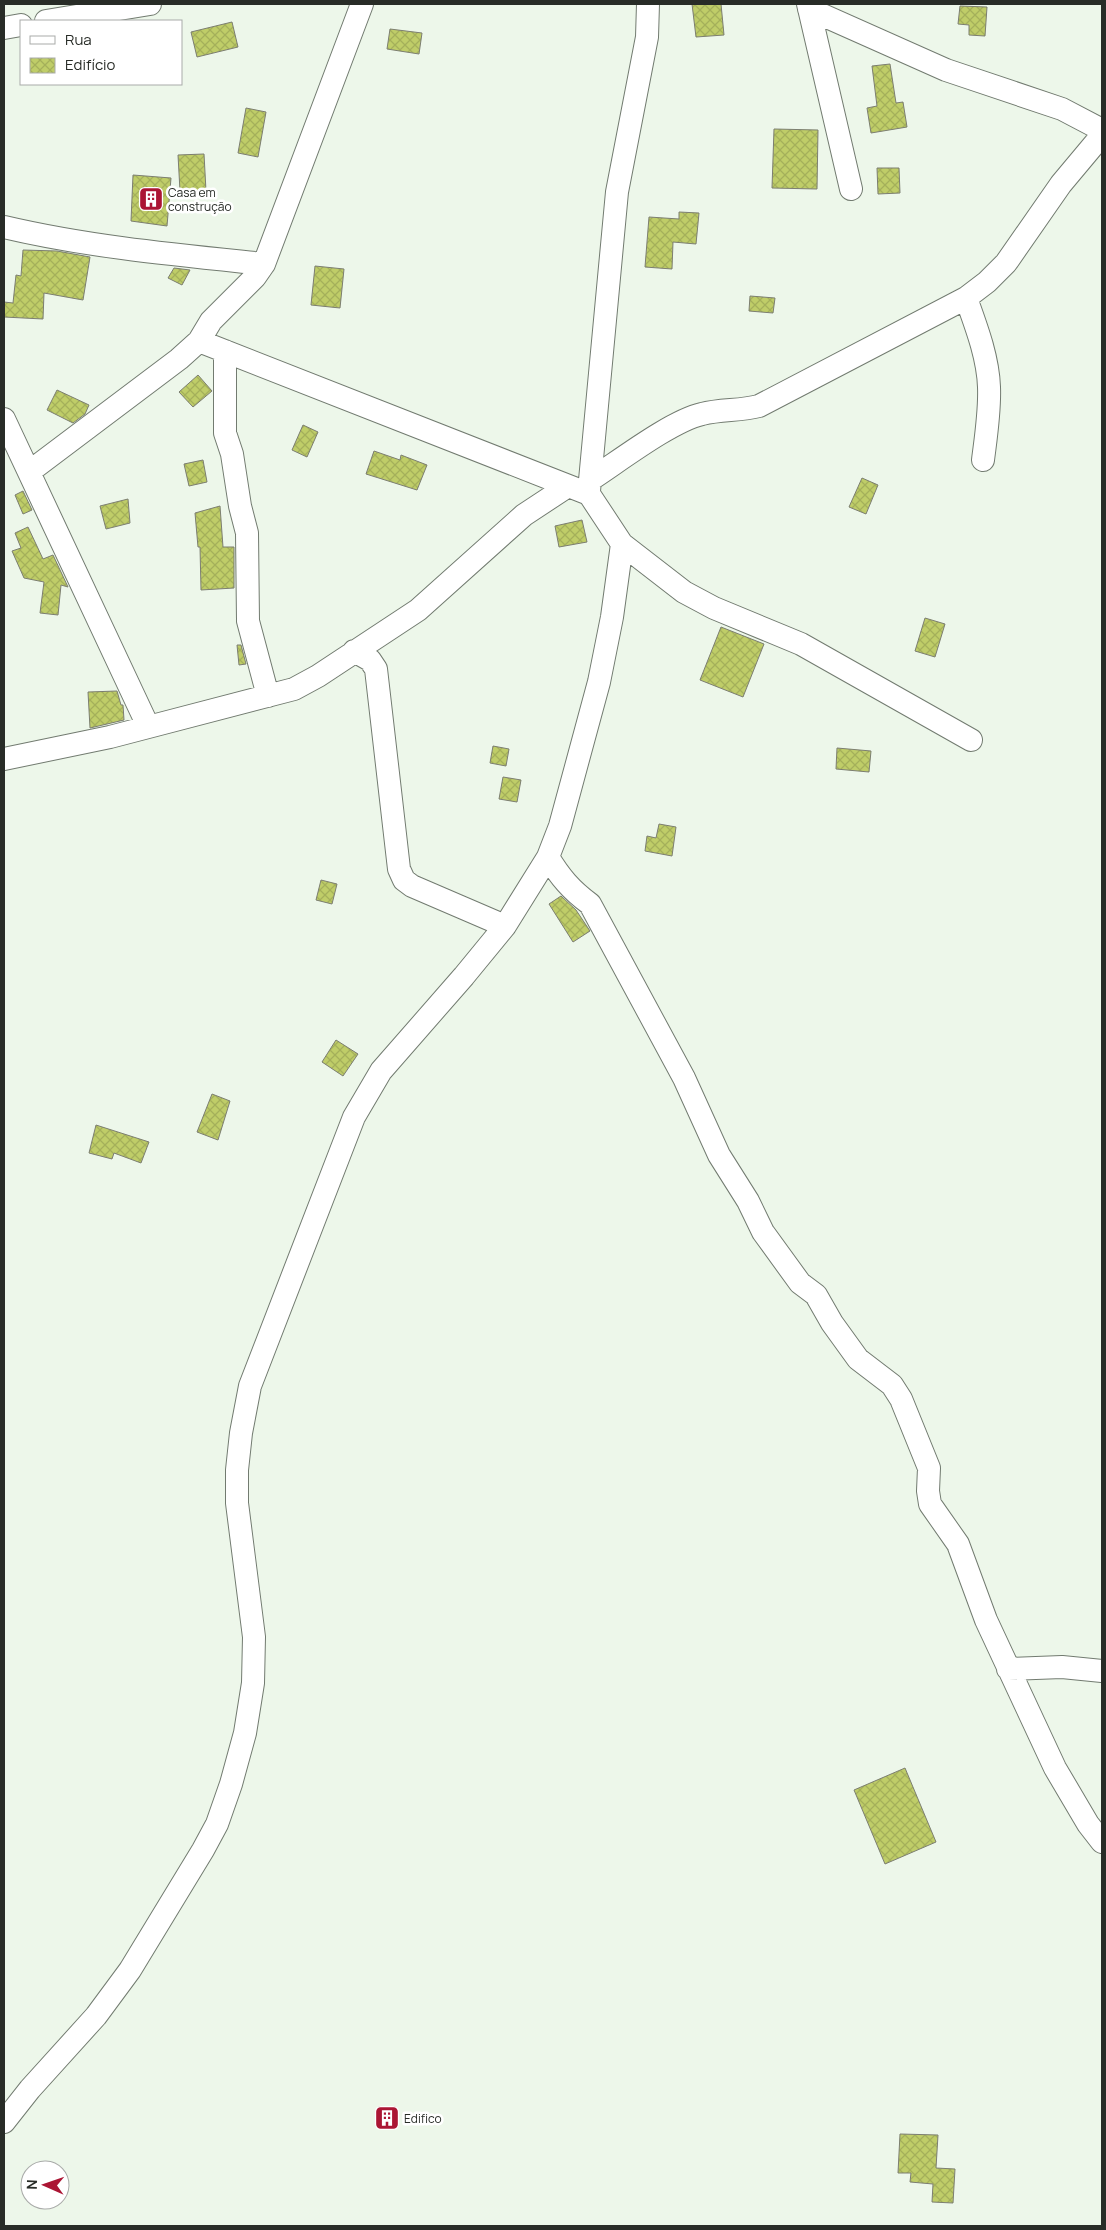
<svg xmlns="http://www.w3.org/2000/svg" width="1106" height="2230" font-family="Manrope,sans-serif">
<defs>
<pattern id="building-cross-hatch" width="8" height="8" patternUnits="userSpaceOnUse" patternTransform="scale(1.25)"><rect width="8" height="8" fill="#bfcd68"/><path d="M0 0l8 8M0 8l8-8" fill="none" stroke="#a4b05a"/></pattern>
</defs>
<rect width="100%" height="100%" fill="#edf7ea"/>
<path fill="url(#building-cross-hatch)" stroke="#7c7e71" d="M692 4H721L724 35 696 37Z
M960 6 987 7 985 36 969 35V25L958 24Z
M232 22 238 47 197 57 191 32Z
M390 29 422 33 419 54 387 49Z
M890 64 896 103 903 102 907 127 871 133 867 108 877 106 872 66Z
M246 108 266 112 258 157 238 153Z
M774 129 818 130 817 189 772 188Z
M204 154 206 191H180L178 155Z
M877 168H899L900 193 878 194Z
M133 175 171 178 167 226 131 221Z
M679 212 699 213 696 244 673 242 672 269 645 267 649 217 679 219Z
M23 250 57 251 90 257 83 300 44 293 43 319 4 317V302L13 303 16 275 21 276Z
M315 266 344 269 340 308 311 305Z
M174 268 190 270 182 285 168 278Z
M750 296 775 298 773 313 749 311Z
M198 375 212 391 193 407 179 392Z
M57 390 89 405 85 414 73 423 47 410Z
M303 425 318 432 307 457 292 450Z
M374 451 400 460 401 455 427 465 417 490 366 474Z
M203 460 207 482 189 486 184 464Z
M862 478 878 485 866 514 849 507Z
M23 491 32 510 23 514 15 495Z
M128 499 130 523 106 529 100 506Z
M220 506 223 547H234V588L201 590 200 547H198L195 513Z
M582 520 587 542 559 547 555 526Z
M28 527 43 559 53 555 68 587 61 585 58 615 40 613 44 582 24 578 12 551 21 548 15 533Z
M925 618 945 624 935 657 915 651Z
M721 627 764 644 743 697 700 680Z
M237 645H241L246 664 239 665Z
M117 691 121 705H123L124 720 90 728 88 692Z
M493 746 509 749 506 766 490 763Z
M837 748 871 751 869 772 836 769Z
M503 777 521 780 517 802 499 799Z
M659 824 676 827 672 856 645 851 647 836 656 838Z
M321 880 337 884 332 904 316 900Z
M561 896 576 910 590 931 573 942 549 904Z
M336 1040 358 1054 343 1076 322 1062Z
M212 1094 230 1101 218 1140 197 1132Z
M96 1125 149 1142 141 1163 114 1153 112 1159 89 1153Z
M905 1768 936 1842 885 1864 854 1790Z
M900 2134 938 2135 936 2168 955 2169 953 2203 932 2202 933 2184 910 2182 911 2173H898Z"/>
<g fill="none" stroke-linecap="round" stroke-linejoin="round">
<defs>
<path id="minor" d="M808 4 851 189
M809 9 946 70 1062 109 1102 130
M46 21 150 4
M4 28 21 25
M4 227C89 247 177 255 264 264
M966 298C976 326 988 357 989 387 990 411 986 436 983 460
M199 341 589 494 622 544 684 592 714 608 801 644 971 740
M225 351V433L232 454 240 506 247 533 248 621 268 696
M4 419 148 726
M29 472 179 359 199 341 211 321 255 277 264 264 362 4
M590 480C618 462 671 421 702 414 721 409 740 411 759 406L966 298 987 282 1006 263 1061 184 1102 135
M589 491 617 192 647 37 648 4
M354 651 370 660 376 669 399 869 404 880 412 886 505 926
M4 759 110 737 294 689 318 676 418 610 524 515 568 486
M548 857C560 877 571 890 590 904L684 1078 719 1155 748 1201 763 1232 800 1283 816 1295 832 1323 858 1359 892 1385 901 1399 929 1468 928 1491 930 1504 958 1544 986 1620 1055 1768 1088 1824 1102 1842
M1008 1669 1062 1667 1102 1671
M4 2122 30 2089 96 2016 130 1970 203 1850 217 1824 231 1784 245 1733 253 1683 254 1637 237 1503V1470L241 1433 250 1386 354 1117 381 1071 464 976 505 926 548 857 560 826 599 682 612 617 622 544"/>
</defs>
<use href="#minor" stroke="#727b70" stroke-width="24"/>
<use href="#minor" stroke="#fff" stroke-width="22"/>
</g>
<defs>
<symbol id="building-square" viewBox="-11 -11 22 22"><rect x="-9" y="-9" width="18" height="18" rx="4" fill="#ab1534" stroke="#fff"/><path d="M-4-6H4V6H1V3H-1V6H-4ZM-2.5-4.3h1.7v1.8h-1.7ZM.8-4.3h1.7v1.8H.8ZM-2.5-1h1.7V.8h-1.7ZM.8-1h1.7V.8H.8Z" fill="#fff"/></symbol>
</defs>
<g fill-rule="evenodd">
<use href="#building-square" x="137" y="185" width="28" height="28"/>
<use href="#building-square" x="373" y="2104" width="28" height="28"/>
</g>
<g text-anchor="middle" dominant-baseline="central" stroke-width="5" stroke-linejoin="round" paint-order="stroke">
<g font-size="12" fill="#282c27" stroke="#fff" text-anchor="start">
<text x="168" y="192">Casa em<tspan x="168" dy="14">construção</tspan></text>
<text x="404" y="2118">Edifico</text>
</g>
</g>
<rect width="1106" height="2230" fill="none" stroke="#282c27" stroke-width="10"/>
<rect x="20" y="20" width="162" height="65" fill="#ffffff" stroke="#a9aba9"/>
<rect x="30" y="36" width="25" height="8" fill="#ffffff" stroke="#a9aba9"/>
<text x="65" y="45" font-size="15" fill="#282c27">Rua</text>
<rect x="30" y="58" width="25" height="15" fill="url(#building-cross-hatch)" stroke="#a9aba9"/>
<text x="65" y="70" font-size="15" fill="#282c27">Edifício</text>
<g transform="translate(45 2185) rotate(272)"><circle r="24" fill="#ffffff" stroke="#a9aba9"/>
<path d="M0-4L9 19L0 12L-9 19Z" fill="#ab1534"/>
<text y="-8" font-size="14" font-weight="bold" text-anchor="middle" fill="#282c27">N</text>
</g>
</svg>
